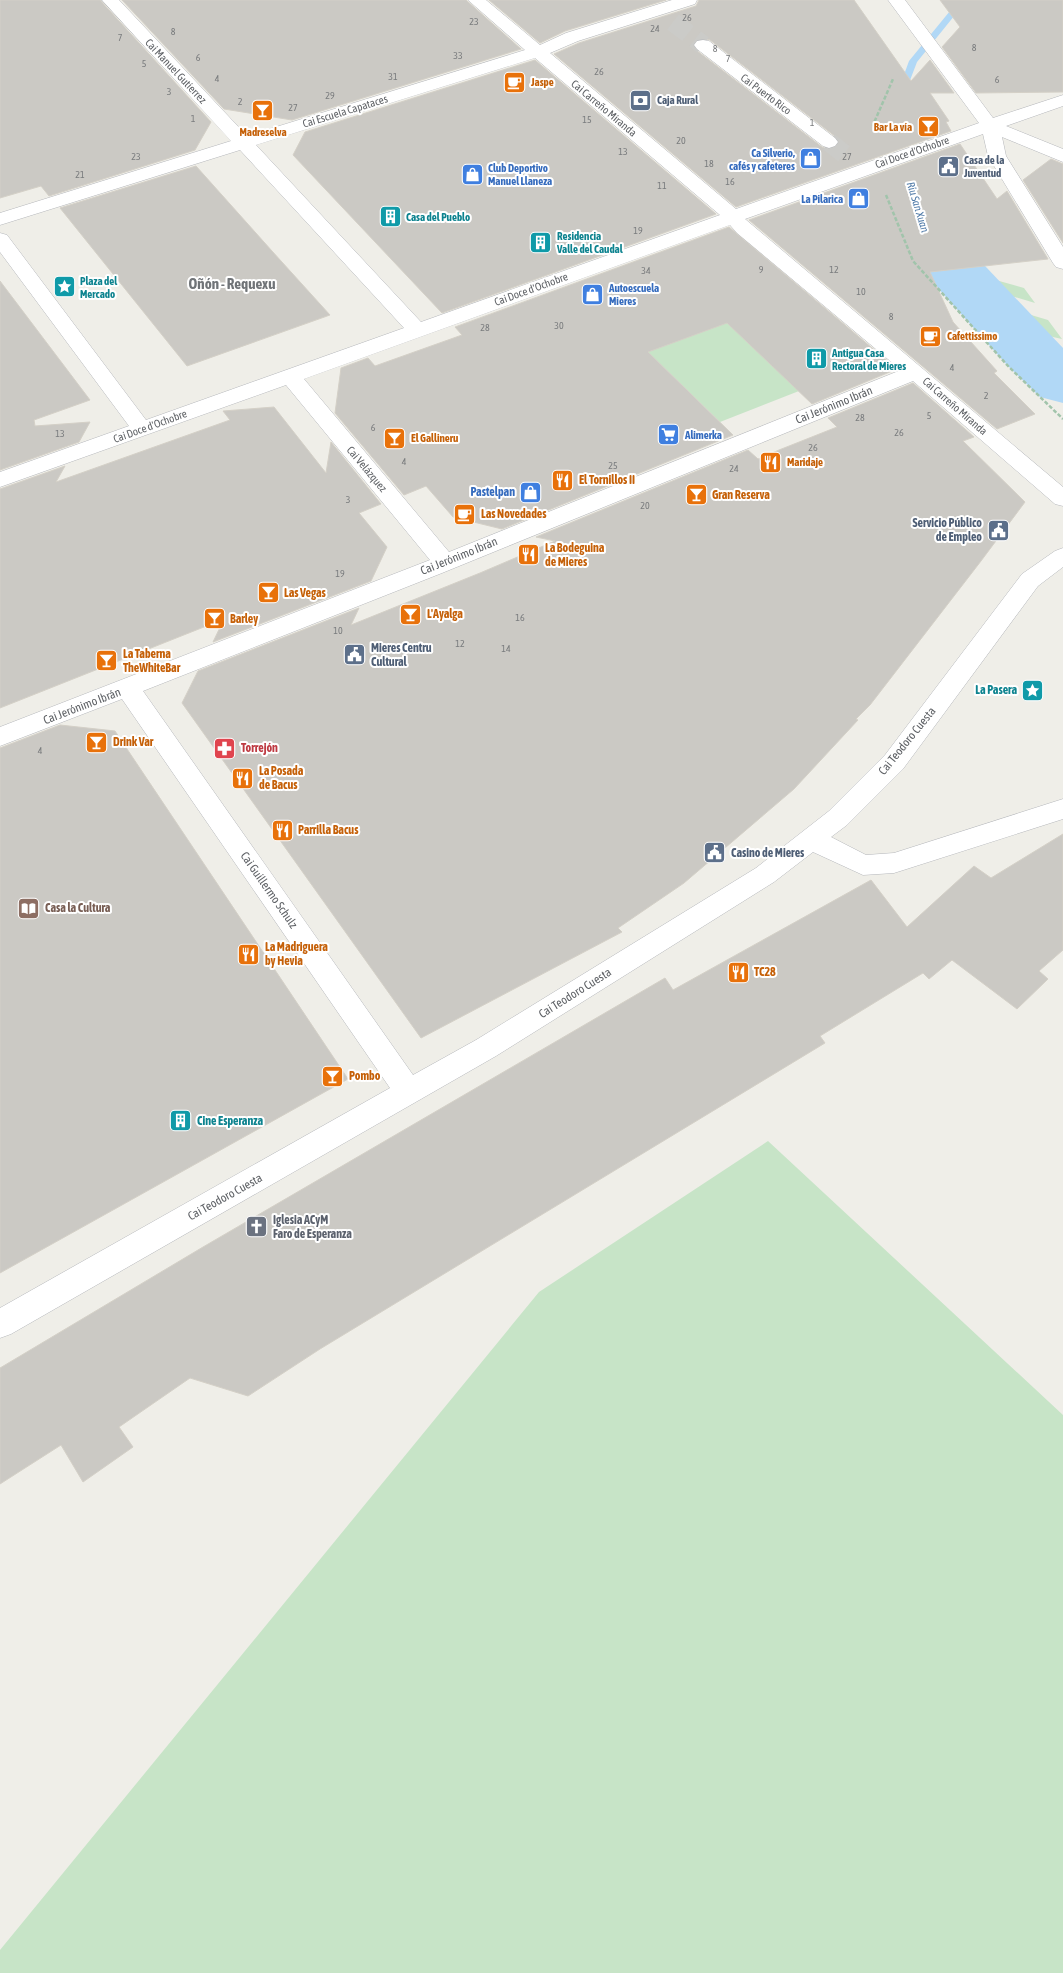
<svg xmlns="http://www.w3.org/2000/svg" width="1063" height="1973" font-family="'Asap Condensed',sans-serif">
<rect width="100%" height="100%" fill="#efeee8"/>
<path fill="#c7e4c7" d="M985 277 1024 288 1035 303 998 292Z
M792 296 799 391 720 422 648 352Z
M1014 310 1048 320 1062 339 1035 333Z
M768 1141 1063 1415V1973H0V1950L539 1292Z"/>
<g fill="none" stroke-linecap="round" stroke-linejoin="round">
<path fill="#b1d8f6" fill-rule="evenodd" d="M959 0H967L917 62 904 96H898L897 94 909 61Z"/>
<path fill="#b1d8f6" fill-rule="evenodd" d="M928 223 949 228 1063 348V403L1040 397 1007 365 907 254 898 241 907 228Z"/>
</g>
<path fill="#cbc9c4" stroke="#d4d0c7" fill-rule="evenodd" d="M0 0H100L211 122 195 150 49 196 41 186 0 198Z
M122 0H466L521 49 292 120 224 109Z
M489 0H666L565 31 540 43Z
M699 0H854L911 81 930 60 954 93H930L949 121 946 122 951 131 736 207 554 54 579 43 696 6ZM703 38 710 40 836 137 840 142 836 147 830 150 822 147 696 50 692 44 697 39Z
M940 0H1063V92L976 93 942 47 960 27Z
M535 60 716 214 442 313 293 155 305 132Z
M960 144 997 199 1007 191 1048 259 930 272 953 322 997 371 994 373 1035 414 997 429 749 220Z
M1051 159 1063 164V243L1023 180Z
M196 166 272 251 330 315 187 366 60 208Z
M729 227 897 369 812 404 727 323 648 352 733 435 502 529 453 517 426 486 404 495 335 413 341 368 368 358 375 366 462 335 455 327Z
M0 281 90 400 34 420 35 426 90 422 79 442 0 470Z
M913 383 974 437 963 441 1025 502 981 561 870 705 856 719 858 720 794 789 684 883 618 928 622 932 421 1038 182 703 198 671 359 608 351 625 480 573 555 541 536 537 748 450 758 459 779 450 837 427 828 418Z
M274 407 326 473 331 442 381 504 359 513 387 547 371 581 213 642 224 619 0 708V489L65 466 56 482 230 420 223 411Z
M60 725 115 731 348 1079 0 1273V748Z
M1063 834V950L1039 971 1048 979 1017 1009 952 960 929 979 923 973 820 1036 825 1043 320 1349 248 1396 190 1378 119 1427 133 1447 83 1482 61 1445 0 1484V1368L203 1247 665 978 673 990 871 880 907 927 974 866 991 878Z"/>
<g fill="none" stroke-linecap="round" stroke-linejoin="round">
<path stroke="#cbcbc8" stroke-width="19" stroke-dasharray="19 9" stroke-linecap="butt" d="M673 22 703 45
M829 142 847 156"/>
<defs>
<path id="minor" d="M102 0H119L247 136 525 50 468 0H486L540 45 566 33 672 0H697L695 4 578 41 550 53 736 209 979 123 888 0H905L993 118 1063 95V106L1006 126 1063 149V162L1002 137 1006 156 1063 247V269L1056 267 1053 263 988 156 983 134 745 219 1063 487V506L1055 504 913 381 442 573 143 691 413 1075 476 1040 756 868 829 811 885 755 1022 574 1055 551 1063 548V567L1038 586 903 769 847 825 831 837 866 855 894 853 1063 799V819L894 873 863 875 813 852 774 882 496 1056 11 1334 0 1338V1308L390 1088 122 699 0 746V727L430 560 286 385 0 487V472L129 426 0 252V233L7 235 146 420 404 328 240 150 0 225V213L231 141ZM535 58 720 215 421 322 256 145ZM730 225 737 233 901 370 449 552 304 379Z
M703 40 709 41 835 138 838 142 835 146 829 148 823 146 697 49 694 45 697 41Z"/>
</defs>
<use href="#minor" stroke="#b5b7bb" stroke-width="1"/>
<path stroke="#a1c4ab" stroke-width="2.5" stroke-dasharray="4 2" stroke-linecap="butt" d="M877 132 873 125 893 79
M886 195 913 261 1009 367 1063 419"/>
<use href="#minor" fill="#fff" fill-rule="evenodd"/>
</g>
<defs>
<symbol id="cafe-square" viewBox="-11 -11 22 22"><rect x="-9" y="-9" width="18" height="18" rx="4" fill="#e8710a" stroke="#fff"/><path d="M-5.5-4.5H6V0H3Q3 3.5 0 3.5H-2.5Q-5.5 3.5-5.5 0ZM3-3.2v2h1.7v-2ZM-6 4.5H4V6H-6Z" fill="#fff"/></symbol>
<symbol id="bank-square" viewBox="-11 -11 22 22"><rect x="-9" y="-9" width="18" height="18" rx="4" fill="#5c6f8a" stroke="#fff"/><path d="M-6-4H6V4H-6ZM0-2.3a2.3 2.3 0 1 0 0 4.6a2.3 2.3 0 1 0 0-4.6Z" fill="#fff"/></symbol>
<symbol id="bar-square" viewBox="-11 -11 22 22"><rect x="-9" y="-9" width="18" height="18" rx="4" fill="#e8710a" stroke="#fff"/><path d="M-6-5H6L.8 .8V4.5H3.5V6h-7V4.5H-.8V.8Z" fill="#fff"/></symbol>
<symbol id="shop-square" viewBox="-11 -11 22 22"><rect x="-9" y="-9" width="18" height="18" rx="4" fill="#3f7fe0" stroke="#fff"/><path d="M-5-2.5h2.3a2.7 3.5 0 0 1 5.4 0H5L5.5 6h-11ZM-1.5-2.5h3a1.5 2.3 0 0 0-3 0Z" fill="#fff"/></symbol>
<symbol id="civic-square" viewBox="-11 -11 22 22"><rect x="-9" y="-9" width="18" height="18" rx="4" fill="#5c6f8a" stroke="#fff"/><path d="M-.6-6.5H3V-4.5H.6V-3L4-1V1h2V6H-6V1h2V-1L-.6-3ZM-1.2 2.5V6h2.4V2.5Z" fill="#fff"/></symbol>
<symbol id="building-square" viewBox="-11 -11 22 22"><rect x="-9" y="-9" width="18" height="18" rx="4" fill="#0f9aa8" stroke="#fff"/><path d="M-4-6H4V6H1V3H-1V6H-4ZM-2.5-4.3h1.7v1.8h-1.7ZM.8-4.3h1.7v1.8H.8ZM-2.5-1h1.7V.8h-1.7ZM.8-1h1.7V.8H.8Z" fill="#fff"/></symbol>
<symbol id="sight-square" viewBox="-11 -11 22 22"><rect x="-9" y="-9" width="18" height="18" rx="4" fill="#0f9aa8" stroke="#fff"/><path d="M0-6L1.8-2.2L6-1.7L2.9 1.2L3.7 5.4L0 3.3L-3.7 5.4L-2.9 1.2L-6-1.7L-1.8-2.2Z" fill="#fff"/></symbol>
<symbol id="supermarket-square" viewBox="-11 -11 22 22"><rect x="-9" y="-9" width="18" height="18" rx="4" fill="#3f7fe0" stroke="#fff"/><path d="M-6-5.5h2.5l.6 2H6L4.5 2H-2.5L-4.4-4H-6ZM-1.5 3.2a1.3 1.3 0 1 0 .1 0ZM3 3.2a1.3 1.3 0 1 0 .1 0Z" fill="#fff"/></symbol>
<symbol id="restaurant-square" viewBox="-11 -11 22 22"><rect x="-9" y="-9" width="18" height="18" rx="4" fill="#e8710a" stroke="#fff"/><path d="M-5-6h1v4h1v-4h1v4h1v-4h1v5L-1.5 .5V6h-2V.5L-5-1ZM5-6V6H3V1.5H1.5Q1.5-4 5-6Z" fill="#fff"/></symbol>
<symbol id="pharmacy-square" viewBox="-11 -11 22 22"><rect x="-9" y="-9" width="18" height="18" rx="4" fill="#e0444e" stroke="#fff"/><path d="M-2-6h4v4h4v4h-4v4h-4v-4h-4v-4h4Z" fill="#fff"/></symbol>
<symbol id="library-square" viewBox="-11 -11 22 22"><rect x="-9" y="-9" width="18" height="18" rx="4" fill="#8d6e63" stroke="#fff"/><path d="M-6-4Q-3-5.5-.7-3.5V5Q-3 3-6 4ZM6-4Q3-5.5 .7-3.5V5Q3 3 6 4Z" fill="#fff"/></symbol>
<symbol id="church-square" viewBox="-11 -11 22 22"><rect x="-9" y="-9" width="18" height="18" rx="4" fill="#6b7280" stroke="#fff"/><path d="M-1.2-6h2.4v3.5h3.3v2.4h-3.3V6h-2.4V-.1h-3.3v-2.4h3.3Z" fill="#fff"/></symbol>
</defs>
<g fill-rule="evenodd">
<use href="#cafe-square" x="502" y="70" width="25" height="25"/>
<use href="#bank-square" x="628" y="88" width="25" height="25"/>
<use href="#bar-square" x="250" y="98" width="25" height="25"/>
<use href="#bar-square" x="916" y="114" width="25" height="25"/>
<use href="#shop-square" x="798" y="146" width="25" height="25"/>
<use href="#civic-square" x="936" y="154" width="25" height="25"/>
<use href="#shop-square" x="460" y="162" width="25" height="25"/>
<use href="#shop-square" x="846" y="186" width="25" height="25"/>
<use href="#building-square" x="378" y="204" width="25" height="25"/>
<use href="#building-square" x="528" y="230" width="25" height="25"/>
<use href="#sight-square" x="52" y="274" width="25" height="25"/>
<use href="#shop-square" x="580" y="282" width="25" height="25"/>
<use href="#cafe-square" x="918" y="324" width="25" height="25"/>
<use href="#building-square" x="804" y="346" width="25" height="25"/>
<use href="#supermarket-square" x="656" y="422" width="25" height="25"/>
<use href="#bar-square" x="382" y="426" width="25" height="25"/>
<use href="#restaurant-square" x="758" y="450" width="25" height="25"/>
<use href="#restaurant-square" x="550" y="468" width="25" height="25"/>
<use href="#shop-square" x="518" y="480" width="25" height="25"/>
<use href="#bar-square" x="684" y="482" width="25" height="25"/>
<use href="#cafe-square" x="452" y="502" width="25" height="25"/>
<use href="#civic-square" x="986" y="518" width="25" height="25"/>
<use href="#restaurant-square" x="516" y="542" width="25" height="25"/>
<use href="#bar-square" x="256" y="580" width="25" height="25"/>
<use href="#bar-square" x="398" y="602" width="25" height="25"/>
<use href="#bar-square" x="202" y="606" width="25" height="25"/>
<use href="#civic-square" x="342" y="642" width="25" height="25"/>
<use href="#bar-square" x="94" y="648" width="25" height="25"/>
<use href="#sight-square" x="1020" y="678" width="25" height="25"/>
<use href="#bar-square" x="84" y="730" width="25" height="25"/>
<use href="#pharmacy-square" x="212" y="736" width="25" height="25"/>
<use href="#restaurant-square" x="230" y="766" width="25" height="25"/>
<use href="#restaurant-square" x="270" y="818" width="25" height="25"/>
<use href="#civic-square" x="702" y="840" width="25" height="25"/>
<use href="#library-square" x="16" y="896" width="25" height="25"/>
<use href="#restaurant-square" x="236" y="942" width="25" height="25"/>
<use href="#restaurant-square" x="726" y="960" width="25" height="25"/>
<use href="#bar-square" x="320" y="1064" width="25" height="25"/>
<use href="#building-square" x="168" y="1108" width="25" height="25"/>
<use href="#church-square" x="244" y="1214" width="25" height="25"/>
</g>
<g text-anchor="middle" dominant-baseline="central" stroke-width="4" stroke-linejoin="round" paint-order="stroke">
<g font-size="10" fill="#7a7c7e">
<text x="687" y="17">26</text>
<text x="474" y="21">23</text>
<text x="655" y="28">24</text>
<text x="173" y="31">8</text>
<text x="120" y="37">7</text>
<text x="974" y="47">8</text>
<text x="715" y="48">8</text>
<text x="458" y="55">33</text>
<text x="198" y="57">6</text>
<text x="728" y="58">7</text>
<text x="144" y="63">5</text>
<text x="599" y="71">26</text>
<text x="393" y="76">31</text>
<text x="217" y="78">4</text>
<text x="997" y="79">6</text>
<text x="169" y="91">3</text>
<text x="330" y="95">29</text>
<text x="240" y="101">2</text>
<text x="293" y="107">27</text>
<text x="193" y="118">1</text>
<text x="587" y="119">15</text>
<text x="812" y="122">1</text>
<text x="681" y="140">20</text>
<text x="623" y="151">13</text>
<text x="136" y="156">23</text>
<text x="847" y="156">27</text>
<text x="709" y="163">18</text>
<text x="80" y="174">21</text>
<text x="730" y="181">16</text>
<text x="662" y="185">11</text>
<text x="638" y="230">19</text>
<text x="761" y="269">9</text>
<text x="834" y="269">12</text>
<text x="646" y="270">34</text>
<text x="861" y="291">10</text>
<text x="891" y="316">8</text>
<text x="559" y="325">30</text>
<text x="485" y="327">28</text>
<text x="952" y="367">4</text>
<text x="986" y="395">2</text>
<text x="929" y="415">5</text>
<text x="860" y="417">28</text>
<text x="373" y="427">6</text>
<text x="899" y="432">26</text>
<text x="60" y="433">13</text>
<text x="813" y="447">26</text>
<text x="404" y="461">4</text>
<text x="613" y="465">25</text>
<text x="734" y="468">24</text>
<text x="348" y="499">3</text>
<text x="645" y="505">20</text>
<text x="340" y="573">19</text>
<text x="520" y="617">16</text>
<text x="338" y="630">10</text>
<text x="460" y="643">12</text>
<text x="506" y="648">14</text>
<text x="40" y="750">4</text>
</g>
<g font-size="11" fill="#5f6266" stroke="#fff">
<text transform="translate(176 71) rotate(47)">Cai Manuel Gutierrez</text>
<text transform="translate(766 94) rotate(37)">Cai Puerto Rico</text>
<text transform="translate(604 108) rotate(40)">Cai Carreño Miranda</text>
<text transform="translate(345 111) rotate(-17)">Cai Escuela Capataces</text>
<text transform="translate(912 152) rotate(-19)">Cai Doce d'Ochobre</text>
<text transform="translate(531 289) rotate(-20)">Cai Doce d'Ochobre</text>
<text transform="translate(955 406) rotate(41)">Cai Carreño Miranda</text>
<text transform="translate(150 426) rotate(-20)">Cai Doce d'Ochobre</text>
<text transform="translate(367 469) rotate(50)">Cai Velázquez</text>
</g>
<g font-size="11" font-weight="bold" fill="#c56008" stroke="#fff" text-anchor="start">
<text x="531" y="82">Jaspe</text>
<text x="912" y="127" text-anchor="end">Bar La vía</text>
<text x="263" y="132" text-anchor="middle">Madreselva</text>
<text x="947" y="336">Cafettissimo</text>
<text x="411" y="438">El Gallineru</text>
<text x="787" y="462">Maridaje</text>
</g>
<g font-size="11" font-weight="bold" fill="#4e5e75" stroke="#fff" text-anchor="start">
<text x="657" y="100">Caja Rural</text>
<text x="964" y="160">Casa de la<tspan x="964" dy="13">Juventud</tspan></text>
</g>
<g font-size="11" font-weight="bold" fill="#366cbe" stroke="#fff" text-anchor="start">
<text x="795" y="153" text-anchor="end">Ca Silverio,<tspan x="795" dy="13">cafés y cafeteres</tspan></text>
<text x="488" y="168">Club Deportivo<tspan x="488" dy="13">Manuel Llaneza</tspan></text>
<text x="843" y="199" text-anchor="end">La Pilarica</text>
<text x="609" y="288">Autoescuela<tspan x="609" dy="13">Mieres</tspan></text>
<text x="685" y="435">Alimerka</text>
</g>
<g font-size="11" font-style="italic" fill="#4e79a7" stroke="#fff">
<text transform="translate(918 207) rotate(73)">Ríu San Xuan</text>
</g>
<g font-size="11" font-weight="bold" fill="#0d838f" stroke="#fff" text-anchor="start">
<text x="406" y="217">Casa del Pueblo</text>
<text x="557" y="236">Residencia<tspan x="557" dy="13">Valle del Caudal</tspan></text>
<text x="80" y="281">Plaza del<tspan x="80" dy="13">Mercado</tspan></text>
<text x="832" y="353">Antigua Casa<tspan x="832" dy="13">Rectoral de Mieres</tspan></text>
</g>
<g font-size="12" fill="#5f6266" stroke="#fff">
<text transform="translate(834 405) rotate(-22)">Cai Jerónimo Ibrán</text>
<text transform="translate(459 556) rotate(-22)">Cai Jerónimo Ibrán</text>
<text transform="translate(82 706) rotate(-21)">Cai Jerónimo Ibrán</text>
<text transform="translate(907 741) rotate(-51)">Cai Teodoro Cuesta</text>
<text transform="translate(269 890) rotate(55)">Cai Guillermo Schulz</text>
<text transform="translate(575 993) rotate(-32)">Cai Teodoro Cuesta</text>
<text transform="translate(225 1197) rotate(-29)">Cai Teodoro Cuesta</text>
</g>
<g font-size="12" font-weight="bold" fill="#c56008" stroke="#fff" text-anchor="start">
<text x="579" y="480">El Tornillos II</text>
<text x="712" y="495">Gran Reserva</text>
<text x="481" y="514">Las Novedades</text>
<text x="545" y="548">La Bodeguina<tspan x="545" dy="14">de Mieres</tspan></text>
<text x="284" y="593">Las Vegas</text>
<text x="427" y="614">L'Ayalga</text>
<text x="230" y="619">Barley</text>
<text x="123" y="654">La Taberna<tspan x="123" dy="14">TheWhiteBar</tspan></text>
<text x="113" y="742">Drink Var</text>
<text x="259" y="771">La Posada<tspan x="259" dy="14">de Bacus</tspan></text>
<text x="298" y="830">Parrilla Bacus</text>
<text x="265" y="947">La Madriguera<tspan x="265" dy="14">by Hevia</tspan></text>
<text x="754" y="972">TC28</text>
<text x="349" y="1076">Pombo</text>
</g>
<g font-size="12" font-weight="bold" fill="#366cbe" stroke="#fff" text-anchor="end">
<text x="515" y="492">Pastelpan</text>
</g>
<g font-size="12" font-weight="bold" fill="#4e5e75" stroke="#fff" text-anchor="start">
<text x="982" y="523" text-anchor="end">Servicio Público<tspan x="982" dy="14">de Empleo</tspan></text>
<text x="371" y="648">Mieres Centru<tspan x="371" dy="14">Cultural</tspan></text>
<text x="731" y="853">Casino de Mieres</text>
</g>
<g font-size="12" font-weight="bold" fill="#0d838f" stroke="#fff" text-anchor="end">
<text x="1017" y="690">La Pasera</text>
<text x="197" y="1121" text-anchor="start">Cine Esperanza</text>
</g>
<g font-size="12" font-weight="bold" fill="#be3a42" stroke="#fff" text-anchor="start">
<text x="241" y="748">Torrejón</text>
</g>
<g font-size="12" font-weight="bold" fill="#785e54" stroke="#fff" text-anchor="start">
<text x="45" y="908">Casa la Cultura</text>
</g>
<g font-size="12" font-weight="bold" fill="#5b616d" stroke="#fff" text-anchor="start">
<text x="273" y="1220">Iglesia ACyM<tspan x="273" dy="14">Faro de Esperanza</tspan></text>
</g>
<g font-size="15" font-weight="bold" fill="#707478" stroke="#fff">
<text x="232" y="283">Oñón - Requexu</text>
</g>
</g>
</svg>
